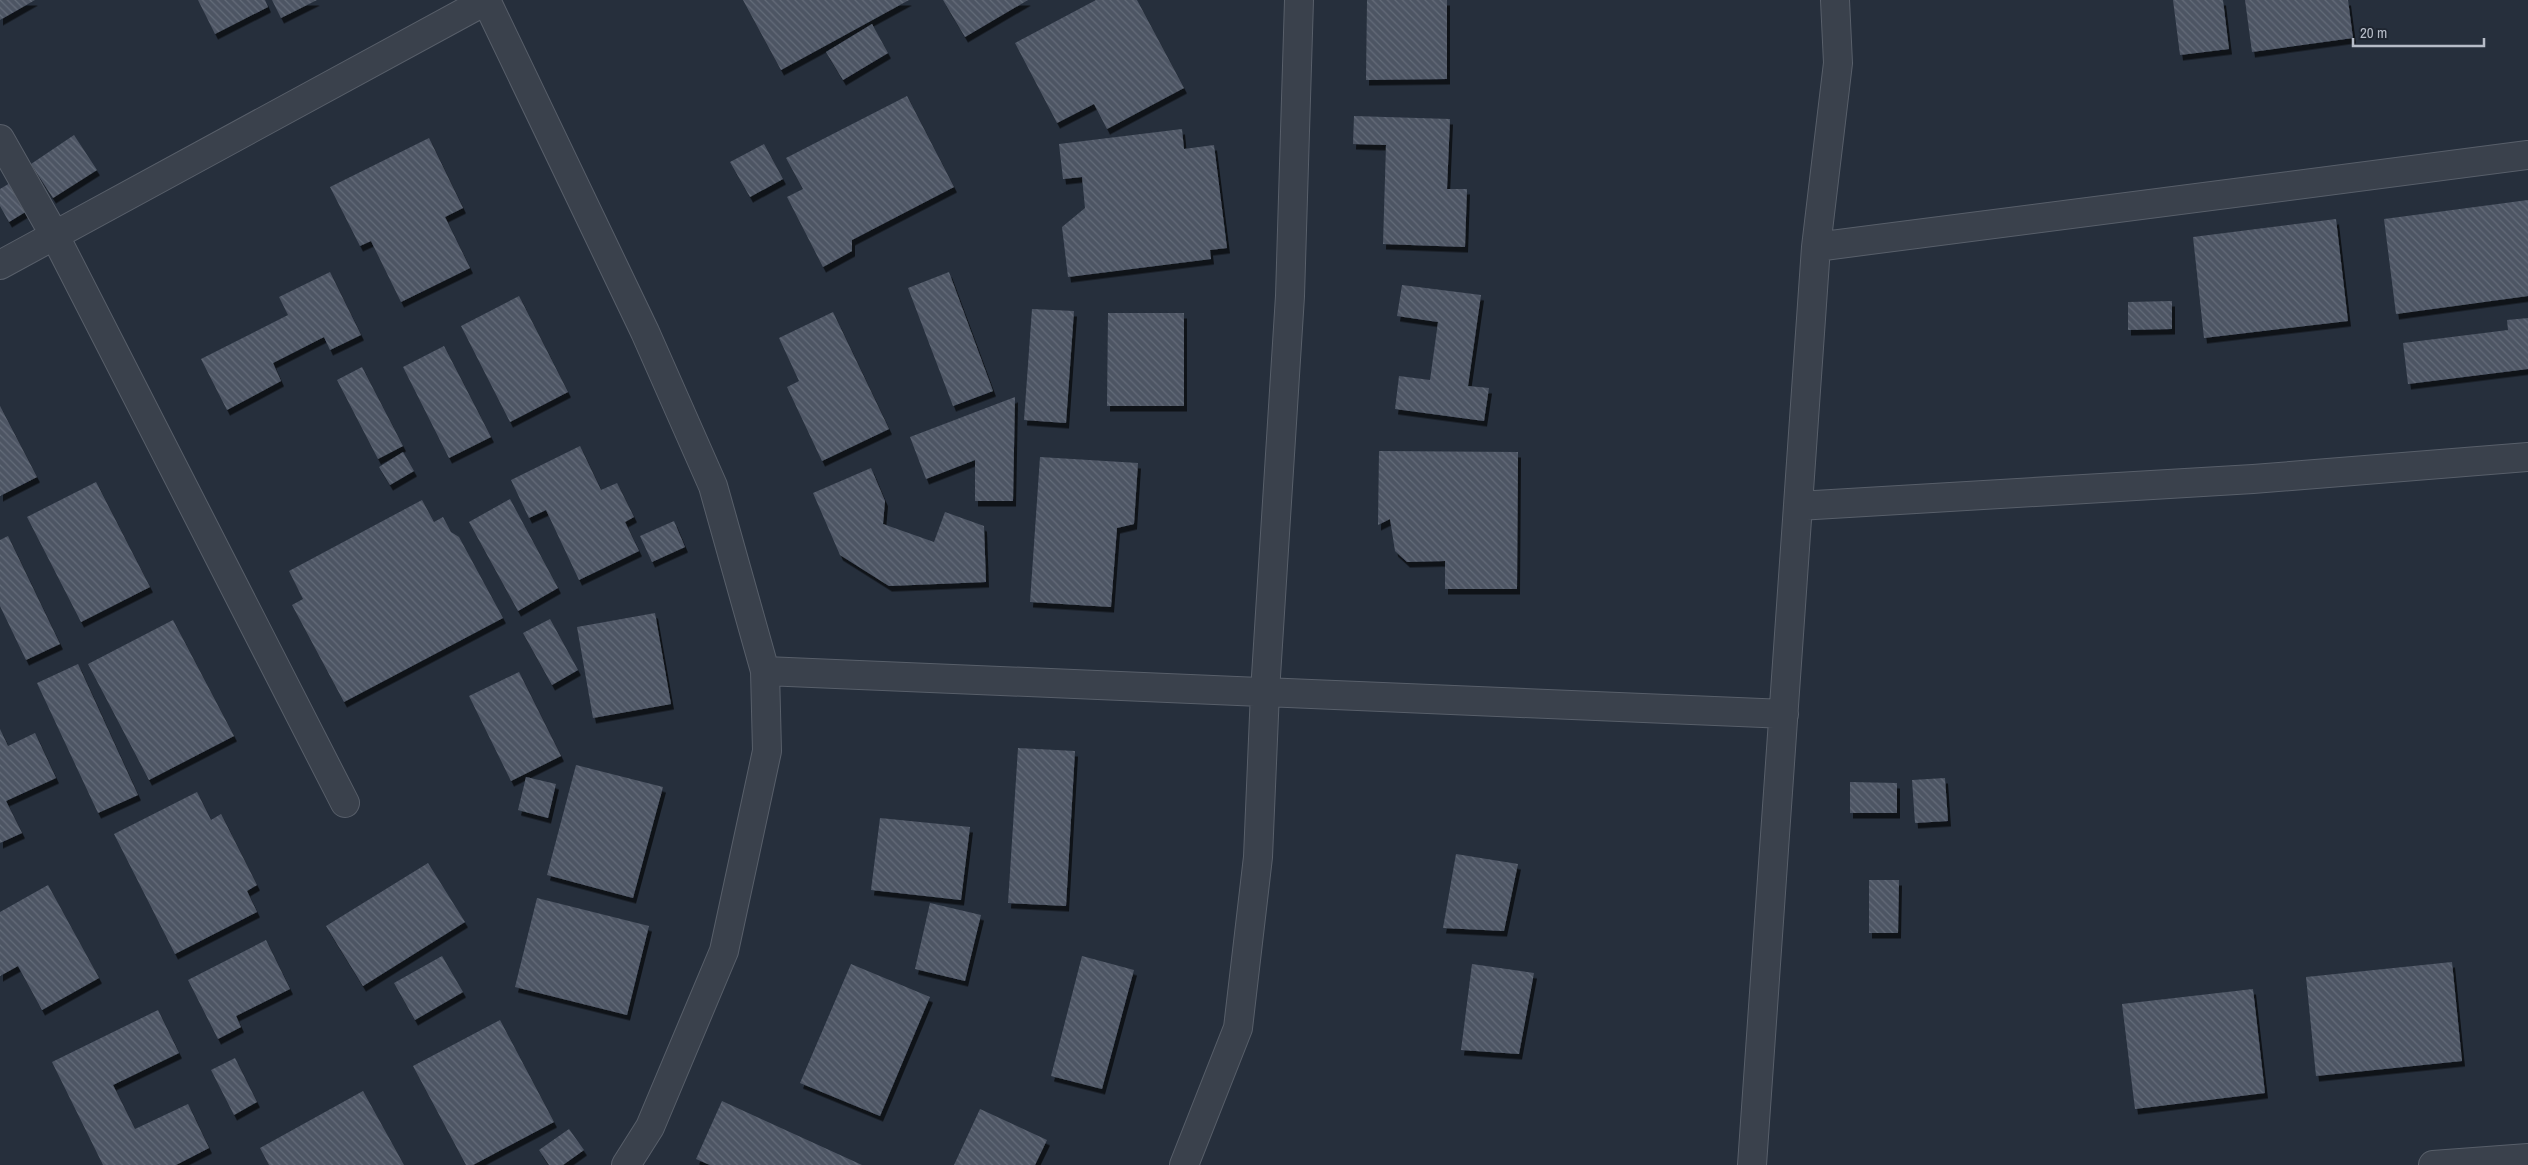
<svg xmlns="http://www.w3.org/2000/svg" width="2528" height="1165" font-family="'Archivo Narrow',sans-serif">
<defs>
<pattern id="building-back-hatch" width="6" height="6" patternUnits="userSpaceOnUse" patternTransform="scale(1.25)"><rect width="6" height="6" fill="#4d5564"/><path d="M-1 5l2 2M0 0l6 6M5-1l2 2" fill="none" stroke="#646c79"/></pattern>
<filter id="shadow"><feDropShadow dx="3" dy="5.5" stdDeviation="0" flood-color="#0009"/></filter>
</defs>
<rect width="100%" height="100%" fill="#262f3c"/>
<path fill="url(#building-back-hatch)" filter="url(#shadow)" d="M0 0H35L0 20Z
M198 0H265L268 7 215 34Z
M272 0H317L281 18Z
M743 0H909L781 70Z
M943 0H1028L965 37Z
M1096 0H1137L1184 88 1107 129 1094 104 1057 123 1015 43Z
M1367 0H1447V79L1366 80Z
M2173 0H2223L2229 49 2180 55Z
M2245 0H2348L2353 38 2252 52Z
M872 24 888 53 843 80 826 52Z
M907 96 954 187 852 240V251L823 267 787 197 803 189 786 158Z
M1354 116 1450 119 1447 189H1467L1465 247 1383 244 1386 145 1353 144Z
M1182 129 1184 149 1214 145 1227 248 1210 250 1211 259 1068 277 1062 227 1085 208 1082 177 1063 179 1059 144Z
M74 135 97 170 53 198 31 164Z
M429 138 463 208 445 217 470 268 401 302 371 241 360 246 330 187Z
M764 144 783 179 750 197 730 162Z
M10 183 27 211 9 222 0 206V189Z
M2528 200V296L2396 314 2384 219Z
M2336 219 2348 321 2204 338 2193 237Z
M330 272 361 335 330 350 324 337 273 363 281 381 227 410 201 359 288 315 279 297Z
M949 272 993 391 953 406 908 288Z
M1402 285 1481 295 1468 386 1489 388 1484 421 1395 409 1399 376 1430 380 1438 322 1397 316Z
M519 296 568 392 510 422 461 326Z
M2172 301V329L2128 330V302Z
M1032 309 1074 311 1066 423 1024 420Z
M833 312 889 429 822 461 787 387 799 381 779 338Z
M1108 313H1184V406H1107Z
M2528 318V369L2408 384 2403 343 2508 330 2507 320Z
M444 346 491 437 449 458 403 367Z
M362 367 403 446 378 459 337 380Z
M1015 397 1013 501H975V460L926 479 910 437Z
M0 406 37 477 0 496Z
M580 446 601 490 617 483 634 517 625 522 639 551 579 580 546 510 529 518 511 480Z
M1379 451 1518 452 1517 589H1445V561L1407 562 1395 551 1390 519 1378 525Z
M403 452 414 471 390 485 379 467Z
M1040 457 1138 463 1134 524 1117 528 1111 607 1030 602Z
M871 468 885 501 883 524 934 542 945 512 984 526 986 582 889 586 840 555 813 493Z
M96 482 150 587 81 622 27 517Z
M510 499 558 588 518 611 469 522Z
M422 500 434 522 443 517 451 532 459 537 503 618 344 702 292 605 303 599 289 571Z
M674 521 685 547 652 562 640 536Z
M8 536 60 644 26 660 0 606V540Z
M655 613 671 704 593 718 577 627Z
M550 619 578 670 552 685 523 633Z
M173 620 234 736 149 780 88 664Z
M78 664 138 795 98 813 37 683Z
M519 672 561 756 511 781 469 696Z
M0 729 8 746 35 733 56 778 6 801 22 833 0 843Z
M1018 748 1075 751 1066 906 1008 903Z
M576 765 663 787 633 898 547 875Z
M526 777 556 784 548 818 518 810Z
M1945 778 1948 821 1915 823 1912 780Z
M1850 782 1897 783V813H1850Z
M197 792 211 820 221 814 257 885 247 891 257 912 175 954 114 834Z
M880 818 970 827 961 900 871 890Z
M1456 854 1518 864 1504 931 1443 928Z
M428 863 465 922 363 986 326 926Z
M1869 880H1899L1898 933H1869Z
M48 885 99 978 42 1010 18 966 0 976V912Z
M537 898 649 926 627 1015 515 987Z
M930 903 981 915 965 981 915 969Z
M266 940 290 989 236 1016 241 1027 218 1039 188 980Z
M442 956 463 992 415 1020 394 983Z
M1082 956 1134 970 1102 1089 1051 1076Z
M2452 962 2462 1061 2316 1076 2306 977Z
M851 964 930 997 880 1116 800 1083Z
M1472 964 1534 973 1519 1054 1461 1050Z
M2253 989 2265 1093 2135 1109 2122 1004Z
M158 1010 179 1053 113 1085 135 1129 188 1104 209 1148 176 1165H103L52 1062Z
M500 1020 554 1122 473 1165H466L413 1066Z
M235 1058 257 1102 234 1115 211 1070Z
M363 1091 404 1165H269L260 1148Z
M722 1101 862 1165H710L696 1159Z
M980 1109 1047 1140 1035 1165H954Z
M569 1129 584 1150 563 1165H549L539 1150Z"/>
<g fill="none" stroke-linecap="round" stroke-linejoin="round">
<defs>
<path id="minor" d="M486 0 645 332 713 486 765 671 767 751 724 951 650 1127 626 1165
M0 139 55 236 345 803
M1816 247 2528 155
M0 265 487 0
M1798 506 2253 479 2528 457
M765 671 1784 714
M1184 1165 1238 1028 1258 857 1265 692 1290 296 1299 0
M1752 1165 1816 247 1838 63 1835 0
M2433 1165 2528 1158"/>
</defs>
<use href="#minor" stroke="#585f6a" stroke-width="30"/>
<use href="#minor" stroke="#3a414c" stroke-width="28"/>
</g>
<path d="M2353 38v8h131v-8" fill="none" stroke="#b6bcc7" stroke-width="2.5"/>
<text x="2360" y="38" font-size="15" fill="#b6bcc7" stroke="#1f2631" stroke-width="4" paint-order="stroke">20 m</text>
</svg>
